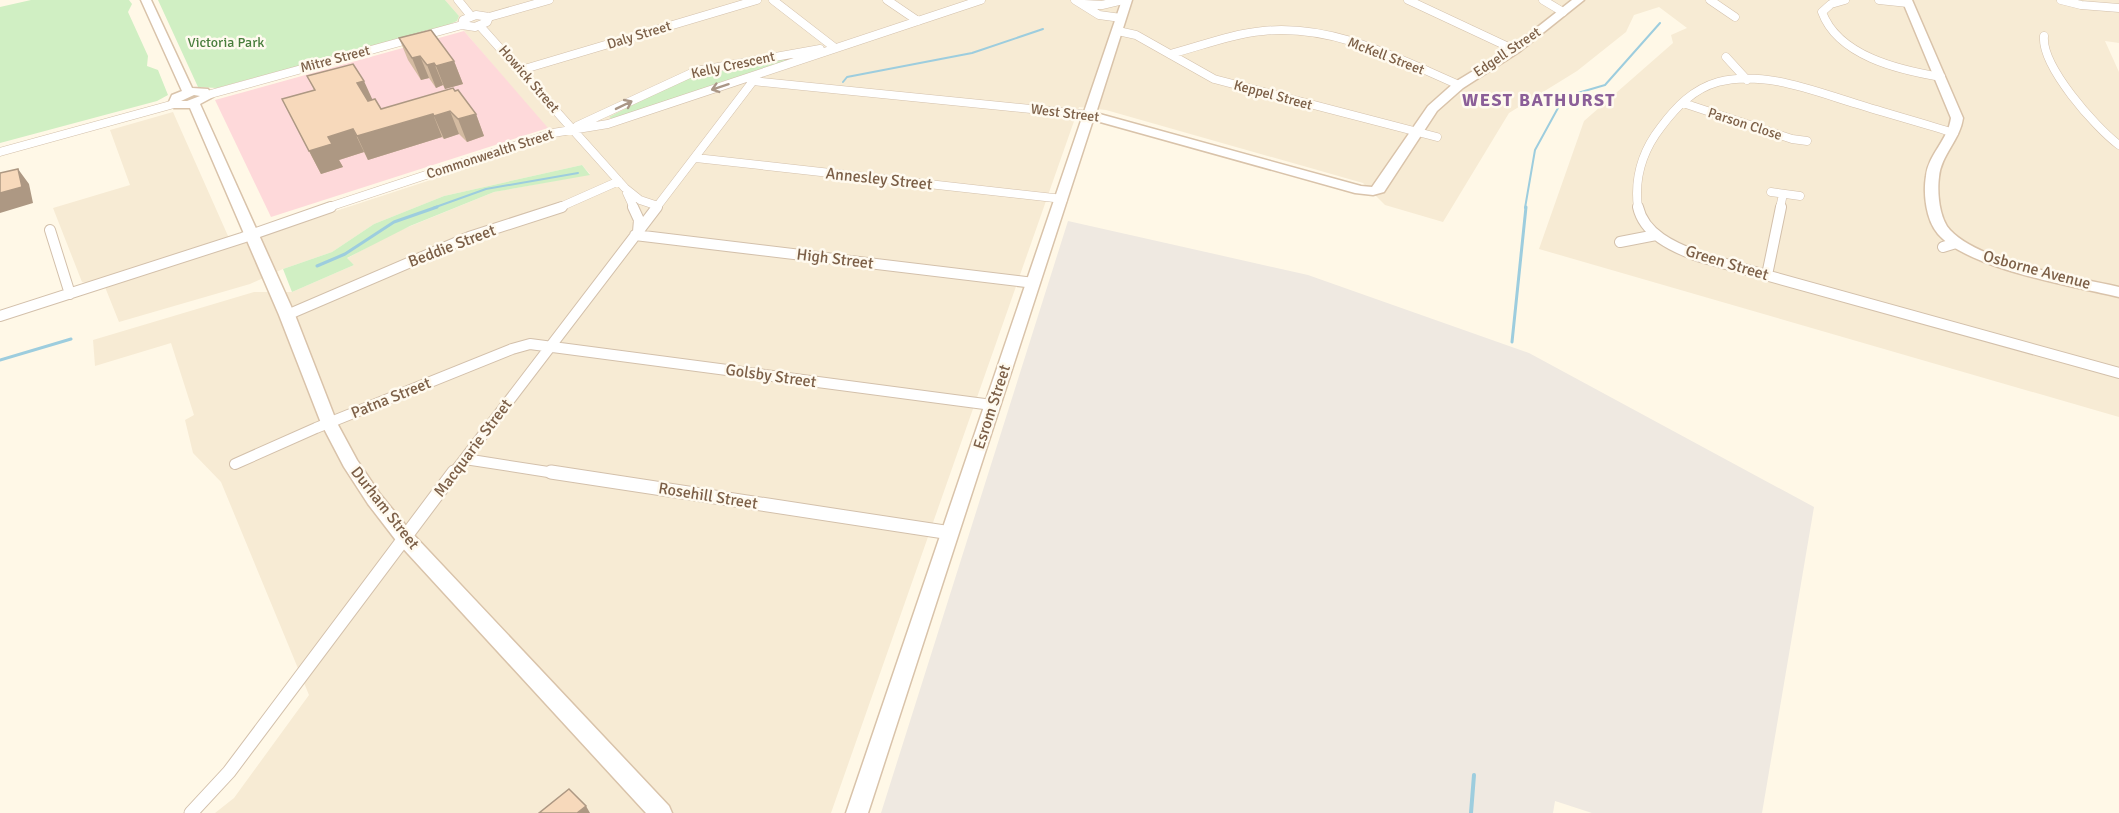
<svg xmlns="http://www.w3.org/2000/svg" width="2119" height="813" font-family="Signika,sans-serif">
<rect width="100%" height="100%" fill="#fff8e7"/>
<path fill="#f7ebd4" d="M445 0H2119V43L2105 41 2119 72V417L1539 249 1584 121 1673 43 1671 35 1687 28 1659 7 1634 15 1626 32 1577 71 1509 113 1443 222 1385 205 1363 183 1106 110 1079 107 831 813H215L234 798 309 695 221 482 193 453 185 420 194 415 171 343 95 366 93 340 254 292H292L354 265 346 259 391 234 494 192 590 174 582 165 444 196 374 224 332 252 283 269 250 284 119 322 105 287 82 282 53 208 130 185 110 130 173 112 232 245 556 139 464 31 457 21 459 16Z"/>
<path fill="#efe9e1" d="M1068 221 1308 275 1529 353 1814 507 1762 813H1592L1555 801 1553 813H881Z"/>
<path fill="#fed9da" d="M464 31 548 128 271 217 215 100Z"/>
<path fill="#d0efc3" d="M31 0H129L132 4 128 12 148 56 147 66 158 70 168 95 157 101 0 143V7Z
M158 0H445L459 16 457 21 448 25 217 88 198 87Z
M802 56 613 119 609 117 696 73Z
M582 165 590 175 494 192 410 226 347 258 354 265 292 292 283 269 332 252 374 224 444 196Z"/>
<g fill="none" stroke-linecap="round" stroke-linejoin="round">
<path stroke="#9dcdde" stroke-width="2" d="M843 82 847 77 972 53 1043 29
M433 208 486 189 578 173
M1525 208 1535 150 1564 97 1605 85 1660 23"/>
<path stroke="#9dcdde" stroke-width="3" d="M317 266 345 254 394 222 437 207
M1512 342 1526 207
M0 360 71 339"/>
<path stroke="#9dcdde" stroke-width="4" d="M1471 813 1474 775"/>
<defs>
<path id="street-far2" d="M458 0 471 16
M773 0 835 48
M887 0 918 21
M1075 0 1099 15 1121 18
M1408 0 1515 50
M1543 0 1563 12
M1710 0 1735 17
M1845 0 1831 4 1822 12C1838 56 1899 70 1941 77
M1879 0 1908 3
M2061 0 2081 5 2119 8
M1084 4 1102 5 1123 0
M462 25 463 20 476 15 489 17 549 0
M480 26 625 188 640 200 658 206
M1118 31 1136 35 1214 79 1437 137
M2044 36C2041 66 2095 127 2119 145
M1170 54C1201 46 1231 34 1263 31 1333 24 1397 58 1459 85
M1726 57 1747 80
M521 70 757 0
M749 78 753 81 1090 115
M207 95 462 25 475 27 487 22 489 17
M1683 103 1792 139 1807 141
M577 126 696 71 820 49
M0 152 174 104
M696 158 1063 199
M1771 192 1800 196
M627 193 634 208
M326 208 553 133 608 124 981 0
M558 208 619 181
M656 208 753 81
M1638 208C1634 178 1643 150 1661 127 1676 107 1693 89 1718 82 1764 70 1814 91 1857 104 1889 114 1922 123 1954 133
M1780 208 1783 194"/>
<path id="street-far1" d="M633 207 639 220 638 232
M1638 207C1644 234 1673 247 1697 256L2119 373
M50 230 70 294
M635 235 1034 283
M1620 242 1656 235
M1943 247 1956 243
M1767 275 1781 207
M287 315 469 237 562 207
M0 316 242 238 331 207
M465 459 561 474
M235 464 316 428 512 349 530 344 992 405
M453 474 657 207"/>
<path id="street" d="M551 472 951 533
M191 813 229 772 454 472"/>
<path id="secondary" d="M141 0H151L192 88 208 89 213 97 200 104 295 315 337 423 357 460 380 494 412 533 669 806 672 813H646L398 543 368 504 344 467 321 423 279 315 190 108H174L168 104 172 95 182 91ZM194 95 200 96 187 101H181Z
M1122 0H1132L1096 113 1361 186 1372 187 1428 106 1455 82 1511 48 1572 0H1584L1519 52 1463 88 1437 111 1384 192 1373 195 1355 193 1093 120 868 813H846Z
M1902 0H1912L1963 118C1960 140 1941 155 1939 177 1937 192 1939 218 1950 230 1981 263 2075 277 2119 287V297C2073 286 1968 269 1938 234 1926 220 1923 194 1926 176 1928 155 1948 140 1951 118Z"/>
</defs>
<use href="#street-far2" stroke="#d3c0ab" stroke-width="9"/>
<use href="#street-far1" stroke="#d3c0ab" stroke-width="12"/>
<use href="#street" stroke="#d3c0ab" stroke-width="15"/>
<use href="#secondary" stroke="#d9c3aa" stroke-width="3"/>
<use href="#street-far2" stroke="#fff" stroke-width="8"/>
<use href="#street-far1" stroke="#fff" stroke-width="10"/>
<use href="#street" stroke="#fff" stroke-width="13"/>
<use href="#secondary" fill="#fff" fill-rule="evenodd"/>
</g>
<path fill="#d4bba1" d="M399 38 454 61 463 84 445 89 443 85 436 88 429 78 421 80 408 60Z
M307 76 373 100 381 109 476 114 484 136 467 142 459 134 444 139 442 137 368 160 364 152 339 160 343 167 321 174 282 99 314 90Z"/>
<path fill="#ad9883" d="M420 56 429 78 421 80 412 58Z
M454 61 463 84 445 89 436 66Z
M434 63 443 85 436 88 427 65Z
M364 81 374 103 367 105 357 83Z
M450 111 459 134 444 139 434 116Z
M433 114 442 137 368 160 357 136Z
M476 114 484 136 467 142 458 119Z
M353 129 364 152 339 160 343 167 321 174 309 151 328 137Z
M18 169 29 184 33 203 0 213V193Z
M586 806 590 813H577Z"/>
<path fill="#f7d9bb" stroke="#ad9883" stroke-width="1.5" d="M431 30 454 61 436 66 434 63 427 65 420 56 412 58 399 38Z
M353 64 364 81 357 83 368 101 375 99 381 109 453 88 455 91 458 90 476 114 458 119 450 111 434 116 433 114 357 136 353 129 328 137 332 144 309 151 282 99 315 90 307 76Z
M18 169 22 187 0 193V173Z
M569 789 586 806 577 813H539Z"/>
<defs><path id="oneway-shaft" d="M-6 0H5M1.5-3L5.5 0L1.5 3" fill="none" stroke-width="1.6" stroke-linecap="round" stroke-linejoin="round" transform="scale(1.5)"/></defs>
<g stroke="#aa9787">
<use href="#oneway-shaft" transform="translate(720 87) rotate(162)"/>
<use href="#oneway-shaft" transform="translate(624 105) rotate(-26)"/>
</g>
<g text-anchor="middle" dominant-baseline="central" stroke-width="5" stroke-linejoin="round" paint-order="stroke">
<g font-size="14" fill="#7c5f47" stroke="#fffaef">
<text transform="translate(639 35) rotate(-17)">Daly Street</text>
<text transform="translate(1507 52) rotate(-34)">Edgell Street</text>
<text transform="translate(1386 56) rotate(21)">McKell Street</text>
<text transform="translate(335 59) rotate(-15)">Mitre Street</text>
<text transform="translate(733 65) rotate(-12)">Kelly Crescent</text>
<text transform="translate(529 79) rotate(49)">Howick Street</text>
<text transform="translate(1273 95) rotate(15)">Keppel Street</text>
<text transform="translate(1065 113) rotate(7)">West Street</text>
<text transform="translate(1745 124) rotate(18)">Parson Close</text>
<text transform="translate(490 154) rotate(-18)">Commonwealth Street</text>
</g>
<g font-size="14" fill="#487d3c" stroke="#fffaef">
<text x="226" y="42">Victoria Park</text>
</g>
<g font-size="16" fill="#7c5f47" stroke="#fffaef">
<text transform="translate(879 179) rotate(6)">Annesley Street</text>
<text transform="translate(452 246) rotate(-21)">Beddie Street</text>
<text transform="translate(835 259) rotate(7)">High Street</text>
<text transform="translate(1727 263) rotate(17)">Green Street</text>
<text transform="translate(2037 270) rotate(15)">Osborne Avenue</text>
<text transform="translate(771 376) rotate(8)">Golsby Street</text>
<text transform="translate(391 398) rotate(-22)">Patna Street</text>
<text transform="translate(992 407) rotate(-72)">Esrom Street</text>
<text transform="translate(473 448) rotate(-53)">Macquarie Street</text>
<text transform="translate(708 496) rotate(9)">Rosehill Street</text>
<text transform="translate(385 508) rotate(52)">Durham Street</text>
</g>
<g font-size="18" font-weight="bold" letter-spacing="1.5" fill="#8b5f98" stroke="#fffaef">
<text x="1539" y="100">WEST BATHURST</text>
</g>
</g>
</svg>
